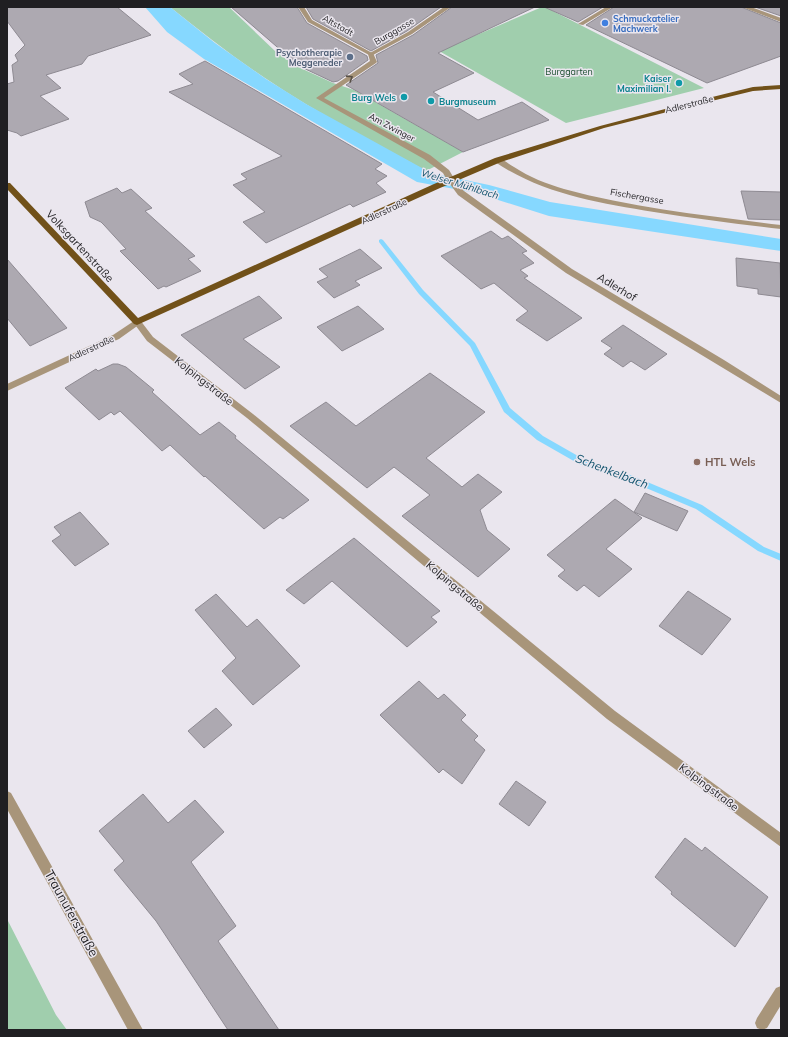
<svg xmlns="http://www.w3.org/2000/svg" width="788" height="1037" font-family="Mulish,sans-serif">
<rect width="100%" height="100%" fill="#eae6ee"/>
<path fill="#a0cead" d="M170 7H229L275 51 296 66 333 83 354 90 463 152 426 171C372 141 316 113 265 78 232 56 201 32 170 7Z
M542 7H545L704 88 566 123 439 51Z
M7 919 56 1015 67 1030H7Z"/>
<path fill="#86d8ff" d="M145 7H170L215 43 266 79 306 104 431 173 489 185 550 202 781 239V251L549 216 476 193 417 182 204 59 167 32Z"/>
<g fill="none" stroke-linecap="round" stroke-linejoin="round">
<path fill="#86d8ff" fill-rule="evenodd" d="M381 239 383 240 423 290 475 343 510 408 543 436 585 460 633 476 702 505 764 547 781 554V561L758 551 696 509 627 480 579 464 537 440 504 412 470 346 419 294 379 242V240Z"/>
</g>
<path fill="#ada9b1" stroke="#8e8a92" d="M7 7H117L151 35 88 56 82 64 46 75 61 88 40 96 69 119 21 136 17 133 7 130V84L14 82 12 65 18 61 15 55 25 45 7 21Z
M231 7H297L307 23 367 56 368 60 338 81 333 82 299 66Z
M306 7H441L407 31 371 51 313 19Z
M452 7H535L438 53 474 73 433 92 478 120 522 102 549 120 463 152 346 85 378 63 376 55 413 35Z
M544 7H603L578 22Z
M614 7H741L781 23V56L707 83 586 25Z
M755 7H781V16Z
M205 61 382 164 375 169 387 176 376 183 386 192 353 207 350 204 266 243 243 222 265 212 233 185 247 179 241 174 282 156 169 92 193 84 179 74Z
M117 188 122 193 131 189 152 208 145 211 195 256 188 259 201 271 166 287 164 286 158 289 120 251 126 249 104 225 101 222 90 217 85 202Z
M741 191 781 192V220L748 219Z
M491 231 502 239 508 236 527 251 522 253 534 263 520 270 528 276 524 278 582 318 547 341 516 320 528 311 494 283 481 289 441 256Z
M360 249 382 268 355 281 360 285 334 298 317 282 328 277 319 269Z
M736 258 780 263 781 297 758 294V289L737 286Z
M7 259 67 328 30 346 7 318Z
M259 296 282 318 243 339 280 367 245 389 181 335Z
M358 306 384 329 342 351 317 327Z
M623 325 667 354 645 370 631 361 623 367 604 354 612 348 601 341Z
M113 364H118L126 367 154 390 152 392 200 435 219 422 236 436 235 438 309 500 283 519 280 517 264 529 205 476 204 477 170 445 162 451 120 411 114 415 111 412 99 420 65 388 96 369 98 371Z
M430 373 485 412 426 458 462 487 478 474 502 492 480 510 487 530 510 549 478 577 402 516 430 495 394 467 367 488 290 426 326 402 356 426Z
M645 493 688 511 677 531 634 512Z
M615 499 642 518 606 549 632 569 599 597 584 585 577 591 558 576 565 570 547 555Z
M80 512 109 544 75 566 52 541 61 535 54 527Z
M354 538 440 611 431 617 437 622 407 647 332 581 304 604 286 590Z
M688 591 731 619 702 655 659 626Z
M216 594 247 627 257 619 300 666 253 705 222 671 236 658 195 610Z
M419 681 438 699 444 694 466 715 461 720 478 736 474 740 485 750 462 784 443 769 439 773 380 715Z
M216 708 232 725 204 748 188 731Z
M516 781 546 802 529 826 499 804Z
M143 794 168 823 195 800 224 832 191 862 236 926 218 941 279 1030H228L156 921 114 870 124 861 99 831Z
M685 838 702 851 705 847 768 897 735 947 671 894 672 892 655 877Z"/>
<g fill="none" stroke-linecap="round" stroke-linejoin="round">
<path fill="#a8957a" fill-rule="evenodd" d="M369 53H373L377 62 376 63 324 98 430 155 449 170 455 180 454 182H448L443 173 424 159 316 98 370 61 368 54Z
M781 986V1005L767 1028 762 1030 757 1028 755 1023 757 1018 776 988Z"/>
<path fill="#a8957a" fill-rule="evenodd" d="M444 7H451L412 34 373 55 368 54 408 32Z"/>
<path fill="#a8957a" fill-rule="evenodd" d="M298 7H304L312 20 374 54 369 55 308 22Z
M606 7H613L583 25 578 24Z
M742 7H751L781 18V22Z
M495 158C502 157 508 164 514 167 529 177 547 184 564 189 634 208 709 216 781 225V229C739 224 696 219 654 212 598 203 543 194 495 162Z
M448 178H454L464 191 572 269 724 360 781 396V403L566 273 458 195 447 180Z
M137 319 141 322 140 324 119 339 7 391V384L113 335Z
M7 791 11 793 143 1030H128L7 809Z"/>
<path fill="#a8957a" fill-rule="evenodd" d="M137 319 140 320 153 337 253 414 615 711 781 833V847L607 719 247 418 147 341 133 322Z"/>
<path fill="#715119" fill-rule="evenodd" d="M781 85V89L753 91 691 106 604 128 501 162 440 188 137 325 134 324 7 189V183H10L138 318 434 184 495 158 600 126 688 103 753 87Z"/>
</g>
<defs><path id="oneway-chevron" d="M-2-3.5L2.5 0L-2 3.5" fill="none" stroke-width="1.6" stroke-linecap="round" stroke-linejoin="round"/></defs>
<use stroke="#564e45" href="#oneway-chevron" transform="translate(350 78) rotate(-32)"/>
<circle fill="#3f7fe0" stroke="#eae6ee" stroke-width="1.5" cx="605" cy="23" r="4"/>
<circle fill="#5c6f8a" stroke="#eae6ee" stroke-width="1.5" cx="350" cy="57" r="4"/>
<g fill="#0f9aa8" stroke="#eae6ee" stroke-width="1.5">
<circle cx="679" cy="83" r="4"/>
<circle cx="404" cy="97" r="4"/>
<circle cx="431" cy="101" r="4"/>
</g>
<circle fill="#8d6e63" stroke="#eae6ee" stroke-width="1.5" cx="697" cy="462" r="4"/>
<g text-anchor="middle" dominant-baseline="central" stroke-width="3" stroke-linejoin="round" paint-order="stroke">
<g font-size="9" font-weight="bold" fill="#366cbe" stroke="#eae6ee" text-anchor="start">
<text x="613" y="18">Schmuckatelier<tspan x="613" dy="10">Machwerk</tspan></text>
</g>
<g font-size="9" fill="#201f22" stroke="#eae6ee">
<text transform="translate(338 25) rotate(29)">Altstadt</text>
<text transform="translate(394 31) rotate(-30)">Burggasse</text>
<text transform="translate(689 104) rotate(-14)">Adlerstraße</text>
<text transform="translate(392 127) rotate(28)">Am Zwinger</text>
<text transform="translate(637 196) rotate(10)">Fischergasse</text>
<text transform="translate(384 211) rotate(-25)">Adlerstraße</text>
<text transform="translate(91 348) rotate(-25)">Adlerstraße</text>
</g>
<g font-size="9" font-weight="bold" fill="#4e5e75" stroke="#eae6ee" text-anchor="end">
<text x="342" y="52">Psychotherapie<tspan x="342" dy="10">Meggeneder</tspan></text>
</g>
<g font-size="9" fill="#1a4d2e" stroke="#eae6ee">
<text x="569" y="71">Burggarten</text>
</g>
<g font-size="9" font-weight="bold" fill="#0d838f" stroke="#eae6ee" text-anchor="end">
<text x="671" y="78">Kaiser<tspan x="671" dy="10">Maximilian I.</tspan></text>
<text x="396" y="97">Burg Wels</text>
<text x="439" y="101" text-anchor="start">Burgmuseum</text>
</g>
<g font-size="10" font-style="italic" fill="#11536e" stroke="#eae6ee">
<text transform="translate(460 184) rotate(17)">Welser Mühlbach</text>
</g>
<g font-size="11" fill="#201f22" stroke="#eae6ee">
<text transform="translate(80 246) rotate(47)">Volksgartenstraße</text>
<text transform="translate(617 287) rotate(31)">Adlerhof</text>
<text transform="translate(204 381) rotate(38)">Kolpingstraße</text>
<text transform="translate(455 586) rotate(40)">Kolpingstraße</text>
<text transform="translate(709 787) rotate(37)">Kolpingstraße</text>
</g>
<g font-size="11" font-weight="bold" fill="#785e54" stroke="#eae6ee" text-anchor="start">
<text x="705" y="462">HTL Wels</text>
</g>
<g font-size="12" font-style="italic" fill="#11536e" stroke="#eae6ee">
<text transform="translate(612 471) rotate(21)">Schenkelbach</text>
</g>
<g font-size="13" fill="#201f22" stroke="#eae6ee">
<text transform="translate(72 913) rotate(61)">Traunuferstraße</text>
</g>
</g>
<rect width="788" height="1037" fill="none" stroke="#201f22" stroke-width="16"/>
</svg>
